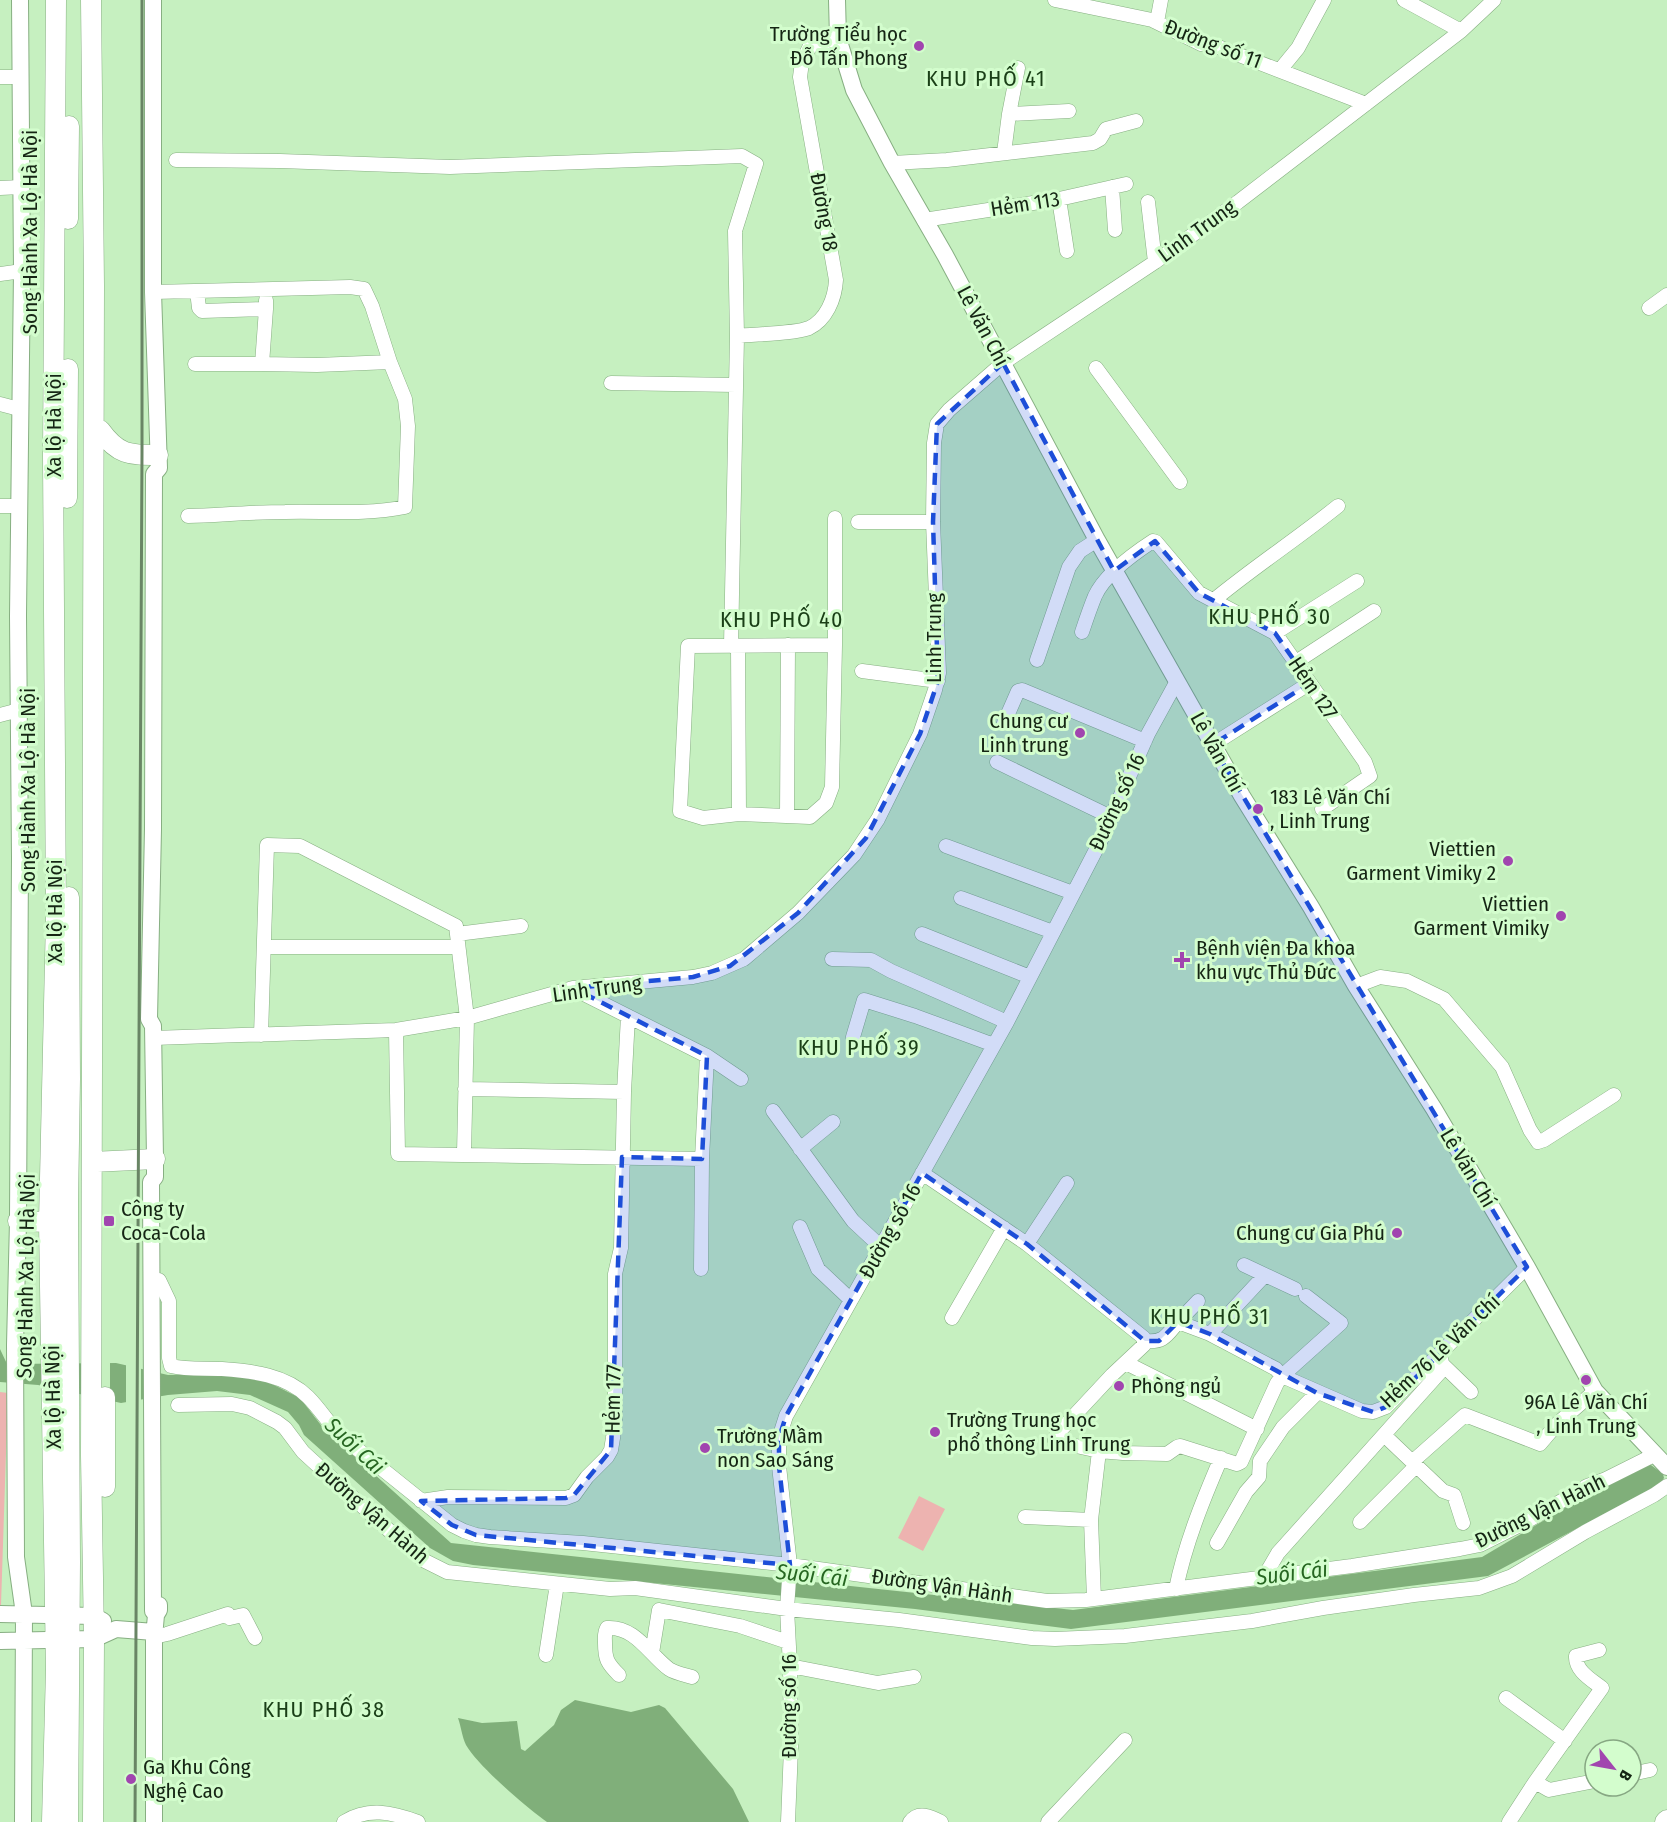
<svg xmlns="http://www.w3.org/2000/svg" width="1667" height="1822" font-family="'Fira Sans Condensed',sans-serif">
<rect width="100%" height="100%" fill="#c6f0c0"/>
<path fill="#edb3b0" d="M0 1392 8 1393 1 1605H0Z
M919 1496 945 1509 923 1551 898 1538Z"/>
<path fill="#80af7a" d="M0 1349 7 1364 116 1363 168 1375 210 1374 251 1378 270 1383 300 1398 324 1429 451 1543 1073 1610 1482 1557 1641 1463 1647 1462 1663 1474 1664 1478 1660 1484 1488 1576 1071 1629 915 1609 473 1565 453 1561 430 1548 304 1435 299 1425 288 1412 250 1395 217 1391 168 1395 121 1403 38 1385 0 1382Z
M575 1700 631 1712 659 1705 665 1708 733 1789 749 1822H547C526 1807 478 1766 466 1745 462 1737 461 1726 458 1718L482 1723 517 1721 521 1749 525 1751 554 1725 561 1710Z"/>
<path fill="#c6f0c0" d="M83 1360H110V1403Z
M126 1362 141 1365V1402L126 1405Z"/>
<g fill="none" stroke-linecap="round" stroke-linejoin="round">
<defs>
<path id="minor" d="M1055 0 1152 20 1201 44 1216 46 1366 104
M1404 0 1461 31
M1157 22 1161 0
M1280 70 1298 48 1324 0
M0 77H20
M1009 114 1069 111
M1004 153 1009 114 1018 68
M176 160 280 161 450 167 742 156 756 164 735 231 737 336 731 646
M892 163 947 160 1093 143 1100 139 1106 129 1136 121
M1112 187 1115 230
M0 188 21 187
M1059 199 1067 251
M1148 202 1155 262
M924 220 1059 199 1126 184
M0 274 22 271
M197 291 199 308 202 311 266 309V300
M153 292 350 287 364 289 372 306 390 362 405 399 408 426 405 507C365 515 326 511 285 512 253 512 220 515 188 516
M1649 308 1667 295
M266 309 262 364 317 365 390 362
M737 336C754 334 795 334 809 328 826 320 835 299 836 280L800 77 802 62 810 46 838 38
M195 364H262
M1096 368 1180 482
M611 383 736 385
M0 404 19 409
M0 506H18
M835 518V645L832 787 826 803 810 817 739 814 703 818 680 811 688 646 835 645
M858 522H933
M1214 600C1254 567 1297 539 1338 506
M1082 632C1086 620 1090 608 1095 596 1105 574 1133 554 1153 541L1156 542 1199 593 1275 633 1365 762 1370 776 1322 809
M1275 633 1357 581
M738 646 739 814
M1037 660 1069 567 1080 551 1097 540
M1296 662 1374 611
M862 671 938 681
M0 715 19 710
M1004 723 1018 691 1022 690 1145 741
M1212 745 1310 683
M997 762 1111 817
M787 816 788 645
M946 846 1073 893
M961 898 1053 932
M457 934 521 926
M922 934 1030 977
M264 947H458
M832 959 871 960 891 971 1007 1022
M1356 986 1380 977 1407 981 1444 999 1502 1067 1530 1130 1538 1142 1544 1140 1614 1095
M574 989 707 1056 741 1079
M396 1030 398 1154 702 1159
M261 1035 267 845 300 846 456 926 467 1018 464 1154
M853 1037 864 1000 915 1016 994 1045
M153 1038 396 1030 467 1018 573 988 693 977 712 973 744 959 798 913 854 855 878 819 920 734 935 690 939 673 933 522 934 443 937 424 949 410 1003 363 1155 262 1238 202 1461 31 1494 0
M465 1089 624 1092
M773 1111 853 1221 881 1247
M800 1149 833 1122
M922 1173 1027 1244 1144 1338V1345L1112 1375 1057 1434 1055 1440 1058 1442 1099 1451 1123 1453 1167 1454 1177 1447 1180 1446 1237 1464 1241 1462 1277 1383 1282 1376 1341 1323 1306 1296
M800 1227 818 1269 851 1300
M1027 1244 1067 1183
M1244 1265 1295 1289
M701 1269 702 1159 707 1056
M159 1280 169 1301V1358L171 1366C187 1370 206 1368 222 1369 252 1371 286 1375 308 1397 320 1409 329 1424 341 1436L452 1525 464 1531 476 1535 490 1537 583 1543 790 1565 1047 1601 1086 1600 1352 1566 1460 1549 1480 1545 1524 1523 1587 1486 1606 1479 1654 1455
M952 1318 1004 1228
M1178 1322 1198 1301
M1210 1334 1265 1275
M1145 1341C1164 1343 1167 1335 1178 1322L1210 1334 1276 1369 1282 1376 1362 1411 1373 1412 1386 1407 1527 1267
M1126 1363 1257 1429
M1442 1364 1471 1392
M178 1405 232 1404 250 1408 277 1422 285 1428 303 1452 384 1526 423 1560 447 1572 610 1589 635 1588 787 1609 899 1620 1032 1638 1055 1639 1125 1636 1252 1621 1323 1608 1414 1595 1479 1588 1512 1576 1585 1532 1654 1495 1667 1486
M1384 1435 1443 1491 1454 1495 1463 1523
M1412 1462 1465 1415 1540 1444 1557 1424 1595 1391
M421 1501 448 1497 566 1498 574 1495 587 1477 607 1457 611 1450 613 1438 615 1422V1274L621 1248 624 1092 628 1016
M1025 1517 1091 1520
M1360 1522 1416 1466
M1217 1543 1246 1492 1259 1477 1260 1461 1283 1427 1317 1393
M1264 1577 1278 1553 1441 1371C1442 1364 1443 1360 1438 1355
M1176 1589C1185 1544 1203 1500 1221 1458
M1094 1599 1091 1520 1099 1451
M154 1637 167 1634 228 1614 230 1618 243 1615 255 1638
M652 1653 659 1610 740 1626 788 1642
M546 1655 557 1584
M790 1666 878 1683 914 1677
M619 1675C607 1663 605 1659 605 1643 605 1637 604 1633 607 1628 635 1626 649 1654 669 1669 675 1673 685 1675 692 1677
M1506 1698 1565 1741
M1631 1774 1650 1770
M1535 1782 1549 1790 1595 1781
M344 1822C368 1807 392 1812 418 1822
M788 1822 791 1748 790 1666 787 1609 790 1565 779 1466V1438L786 1416 1007 1022 1101 840 1148 734 1177 681
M910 1822C918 1811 930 1816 941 1822
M1048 1822 1125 1740
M1509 1822 1535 1782 1602 1688C1592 1680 1575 1671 1576 1656L1599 1650"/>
<path id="major" d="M20 0 22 271 18 616 20 858 18 1221 15 1345 16 1557 24 1614 23 1822
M153 0V292L159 468
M837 0 838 38 854 90 892 163 945 255 1097 540 1242 796 1311 907 1356 986 1434 1109 1527 1267 1595 1391 1667 1467
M0 1614 94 1616 103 1621
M156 1615 153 1611 151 1182 155 1177V1159L153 1026 149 1019 153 829 154 474 159 468
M0 1641 94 1639 116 1629 154 1632
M154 1822V1637L156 1615 159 1610V1605"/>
<path id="highway" d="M91 0 94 285 91 1456 94 1639 93 1822
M68 219 69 126
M100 430C118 455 129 455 158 455
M67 498 68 369
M92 1162 155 1159
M18 1221 49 1222
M105 1487V1397
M52 1822 56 1669 49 1222 56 918 53 456 56 0
M68 1822 70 1562 68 1203 70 1079 69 897
M1665 1822 1667 1820"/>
</defs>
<use href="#minor" stroke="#87af82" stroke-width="15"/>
<use href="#major" stroke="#87af82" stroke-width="18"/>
<use href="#highway" stroke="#87af82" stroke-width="21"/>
<use href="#minor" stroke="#fff" stroke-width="14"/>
<use href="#major" stroke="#fff" stroke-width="16"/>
<use href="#highway" stroke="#fff" stroke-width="20"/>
<path stroke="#698565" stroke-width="3" d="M135 1822 142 453V0"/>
</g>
<path fill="#1d4ed8" fill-opacity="0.2" stroke="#1d4ed8" stroke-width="4.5" stroke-dasharray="12 8" stroke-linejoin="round" d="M1003 363 1114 571 1155 541 1199 593 1275 633 1310 683 1212 745 1527 1267 1386 1407 1373 1412 1317 1393 1210 1334 1178 1322 1159 1341H1145L1027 1244 922 1173 786 1416 779 1438V1466L790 1565 476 1535 452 1525 421 1501 566 1498 574 1495 611 1450 622 1157 702 1159 707 1056 573 988 693 977 730 966 798 913 866 838 920 734 938 681 933 522 937 424Z"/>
<g fill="#a145af" stroke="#d3fdcd" stroke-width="2">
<circle cx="919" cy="46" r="6"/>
<circle cx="1080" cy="733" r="6"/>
<circle cx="1258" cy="809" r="6"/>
<circle cx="1508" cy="861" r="6"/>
<circle cx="1561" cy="916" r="6"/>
<path d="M1179 951h6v6h6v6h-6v6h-6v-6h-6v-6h6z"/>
<rect x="103" y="1215" width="12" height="12" rx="3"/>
<circle cx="1397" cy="1233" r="6"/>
<circle cx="1586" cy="1380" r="6"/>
<circle cx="1119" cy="1386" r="6"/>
<circle cx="935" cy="1432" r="6"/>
<circle cx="705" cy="1448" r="6"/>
<circle cx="131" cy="1779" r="6"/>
</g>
<g text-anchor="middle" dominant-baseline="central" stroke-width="6" stroke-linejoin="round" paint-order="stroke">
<g font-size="21" fill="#152514" stroke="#d3fdcd" text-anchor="start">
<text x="907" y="34" text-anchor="end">Trường Tiểu học<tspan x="907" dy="24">Đỗ Tấn Phong</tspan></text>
<text x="1068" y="721" text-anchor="end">Chung cư<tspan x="1068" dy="24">Linh trung</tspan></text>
<text x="1270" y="797">183 Lê Văn Chí<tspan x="1270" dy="24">, Linh Trung</tspan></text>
<text x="1496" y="849" text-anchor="end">Viettien<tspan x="1496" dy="24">Garment Vimiky 2</tspan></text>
<text x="1549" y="904" text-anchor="end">Viettien<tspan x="1549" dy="24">Garment Vimiky</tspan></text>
<text x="1196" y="948">Bệnh viện Đa khoa<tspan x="1196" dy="24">khu vực Thủ Đức</tspan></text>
<text x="121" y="1209">Công ty<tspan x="121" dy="24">Coca-Cola</tspan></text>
<text x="1385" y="1233" text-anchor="end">Chung cư Gia Phú</text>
<text x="1131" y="1386">Phòng ngủ</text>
<text x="1586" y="1402" text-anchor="middle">96A Lê Văn Chí<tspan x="1586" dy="24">, Linh Trung</tspan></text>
<text x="947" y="1420">Trường Trung học<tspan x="947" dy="24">phổ thông Linh Trung</tspan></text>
<text x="717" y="1436">Trường Mầm<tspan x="717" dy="24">non Sao Sáng</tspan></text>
<text x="143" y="1767">Ga Khu Công<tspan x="143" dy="24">Nghệ Cao</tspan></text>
</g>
<g font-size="21" fill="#152514" stroke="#d3fdcd">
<text transform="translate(1213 44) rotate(21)">Đường số 11</text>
<text transform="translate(1025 204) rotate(-9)">Hẻm 113</text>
<text transform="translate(824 212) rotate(80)">Đường 18</text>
<text transform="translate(1197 231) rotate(-36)">Linh Trung</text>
<text transform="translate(30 232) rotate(-90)">Song Hành Xa Lộ Hà Nội</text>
<text transform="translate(983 326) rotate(62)">Lê Văn Chí</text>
<text transform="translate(54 425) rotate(-90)">Xa lộ Hà Nội</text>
<text transform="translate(934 638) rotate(-90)">Linh Trung</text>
<text transform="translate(1313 688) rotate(56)">Hẻm 127</text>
<text transform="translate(1217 752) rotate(61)">Lê Văn Chí</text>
<text transform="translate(28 790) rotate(-90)">Song Hành Xa Lộ Hà Nội</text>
<text transform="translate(1117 802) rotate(-65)">Đường số 16</text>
<text transform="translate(55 911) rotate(-90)">Xa lộ Hà Nội</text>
<text transform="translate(597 989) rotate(-8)">Linh Trung</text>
<text transform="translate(1468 1168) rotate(59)">Lê Văn Chí</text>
<text transform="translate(890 1231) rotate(-61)">Đường số 16</text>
<text transform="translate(26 1276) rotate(-89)">Song Hành Xa Lộ Hà Nội</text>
<text transform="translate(1440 1351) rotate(-43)">Hẻm 76 Lê Văn Chí</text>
<text transform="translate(53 1397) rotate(-91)">Xa lộ Hà Nội</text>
<text transform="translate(613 1399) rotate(-89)">Hẻm 177</text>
<text transform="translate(1540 1511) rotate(-26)">Đường Vận Hành</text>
<text transform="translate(372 1513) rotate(41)">Đường Vận Hành</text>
<text transform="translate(942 1586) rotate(8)">Đường Vận Hành</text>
<text transform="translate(789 1706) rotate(-90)">Đường số 16</text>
</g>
<g font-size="22" letter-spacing="1.5" fill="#1a3f17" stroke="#d3fdcd">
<text x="986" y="78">KHU PHỐ 41</text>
<text x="1270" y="616">KHU PHỐ 30</text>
<text x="782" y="619">KHU PHỐ 40</text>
<text x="859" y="1047">KHU PHỐ 39</text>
<text x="1210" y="1316">KHU PHỐ 31</text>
<text x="324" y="1709">KHU PHỐ 38</text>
</g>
<g font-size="22" font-style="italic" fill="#266621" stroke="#d3fdcd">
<text transform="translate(355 1446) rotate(43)">Suối Cái</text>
<text transform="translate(1292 1573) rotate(-7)">Suối Cái</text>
<text transform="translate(812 1575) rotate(6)">Suối Cái</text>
</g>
</g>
<g transform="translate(1613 1768) rotate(121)"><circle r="28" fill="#d3fdcd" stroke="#87a783" stroke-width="1.5"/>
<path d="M0-4.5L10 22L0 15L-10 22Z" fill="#a145af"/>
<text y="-9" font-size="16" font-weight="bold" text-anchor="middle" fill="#152514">B</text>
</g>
</svg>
